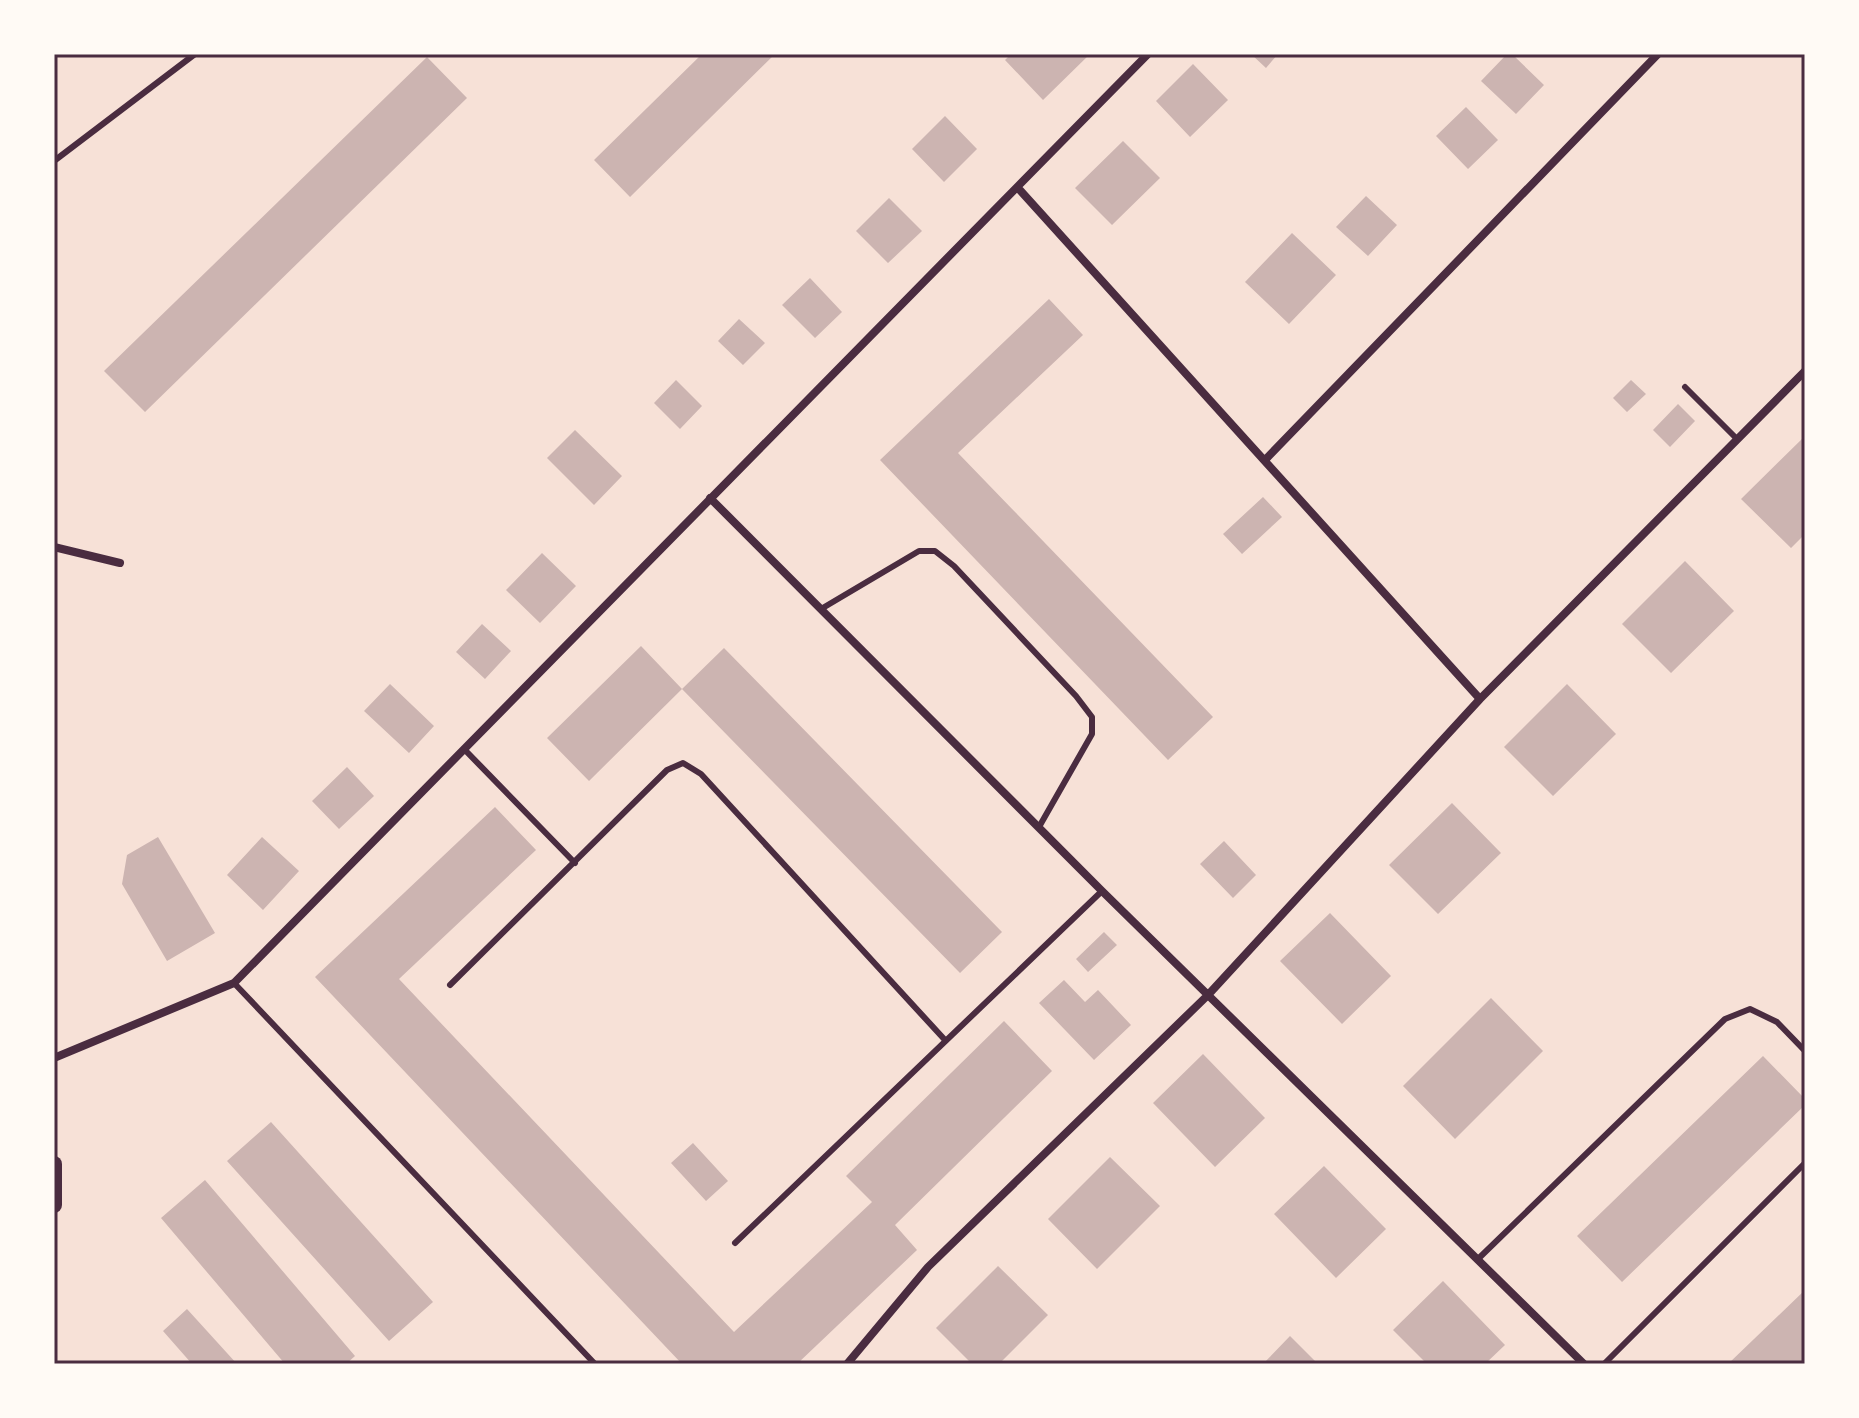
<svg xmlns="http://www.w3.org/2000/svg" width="1859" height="1418" font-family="'DM Sans',sans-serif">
<rect width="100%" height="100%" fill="#f7e1d7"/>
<path fill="#ccb4b1" d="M702 54H775L630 197 594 160Z
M1011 54H1090L1043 100 1005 60Z
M1251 54H1278L1266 68Z
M1507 54H1512L1544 85 1516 114 1481 81Z
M427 57 467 98 145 412 104 371Z
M1193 64 1228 100 1190 137 1156 101Z
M1466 107 1498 140 1468 169 1436 136Z
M945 116 977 149 944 182 912 149Z
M1123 141 1160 178 1112 225 1075 188Z
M1366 196 1397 225 1368 256 1336 227Z
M889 198 922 231 888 263 856 231Z
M1292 233 1336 275 1289 324 1245 282Z
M810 278 842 312 815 338 782 305Z
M1049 299 1083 335 958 453 1213 717 1168 760 880 460Z
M739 319 765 343 743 365 718 341Z
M676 380 702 406 680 429 654 403Z
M1631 380 1646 394 1627 412 1613 398Z
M1678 404 1695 421 1670 447 1653 430Z
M575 430 622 476 594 505 547 458Z
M1805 436V534L1791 548 1741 499Z
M1263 497 1282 517 1242 554 1223 534Z
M542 553 576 586 540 623 506 590Z
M1685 561 1734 611 1671 673 1622 624Z
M482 624 511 651 485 679 456 652Z
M641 646 682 689 589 781 547 738Z
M724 648 1002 932 960 973 682 689Z
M390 684 434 726 409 753 364 711Z
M1567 684 1616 734 1553 796 1504 747Z
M347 767 374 796 339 829 312 801Z
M1452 803 1501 853 1438 914 1389 865Z
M495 807 536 850 399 979 734 1332 872 1202 846 1176 1004 1021 1052 1071 895 1225 917 1250 797 1364H682L315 977Z
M158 837 215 933 167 961 122 884 127 855Z
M262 837 299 871 263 910 227 875Z
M1224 841 1256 875 1233 898 1200 864Z
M1330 913 1391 976 1342 1024 1280 961Z
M1104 932 1117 945 1088 972 1076 959Z
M1064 980 1085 1002 1098 990 1131 1025 1094 1060 1039 1003Z
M1491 998 1543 1051 1455 1139 1403 1086Z
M1203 1054 1265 1118 1215 1167 1153 1103Z
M1763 1056 1805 1099V1105L1622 1282 1577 1236Z
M271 1122 433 1302 389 1341 227 1161Z
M693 1143 728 1181 706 1201 671 1163Z
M1110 1157 1160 1206 1097 1269 1048 1219Z
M1324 1166 1386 1229 1336 1278 1274 1214Z
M205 1180 355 1356 346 1364H285L161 1218Z
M998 1266 1048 1315 999 1364H972L936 1328Z
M1443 1281 1505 1345 1485 1364H1427L1393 1330Z
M1805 1290V1364H1728Z
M187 1309 237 1364H192L163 1331Z
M1290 1336 1318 1364H1263Z"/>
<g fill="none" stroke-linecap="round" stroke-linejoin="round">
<path stroke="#4a2c40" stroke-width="6" d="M54 161 195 54
M1685 387 1737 439
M821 609 919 551H935L954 566 1076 696 1092 717V734L1039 827
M464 749 575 863
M234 983 595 1364
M450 985 667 770 683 763 701 774 945 1040
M735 1243 1102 891
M1478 1259 1725 1019 1750 1009 1777 1022 1805 1051
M1604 1364 1805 1163"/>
<path stroke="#4a2c40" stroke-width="8" d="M1018 188 1480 699
M1265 460 1658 54
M710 498 1102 891 1584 1364
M54 547 120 563
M54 1058 234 983 1148 54
M847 1364 928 1267 1208 995 1480 699 1805 371"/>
<path stroke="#4a2c40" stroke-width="16" d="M54 1164V1205"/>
</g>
<rect width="1859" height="1418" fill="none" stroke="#fffaf5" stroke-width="112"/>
<rect x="56" y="56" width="1747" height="1306" fill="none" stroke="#4a2c40" stroke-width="3"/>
</svg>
